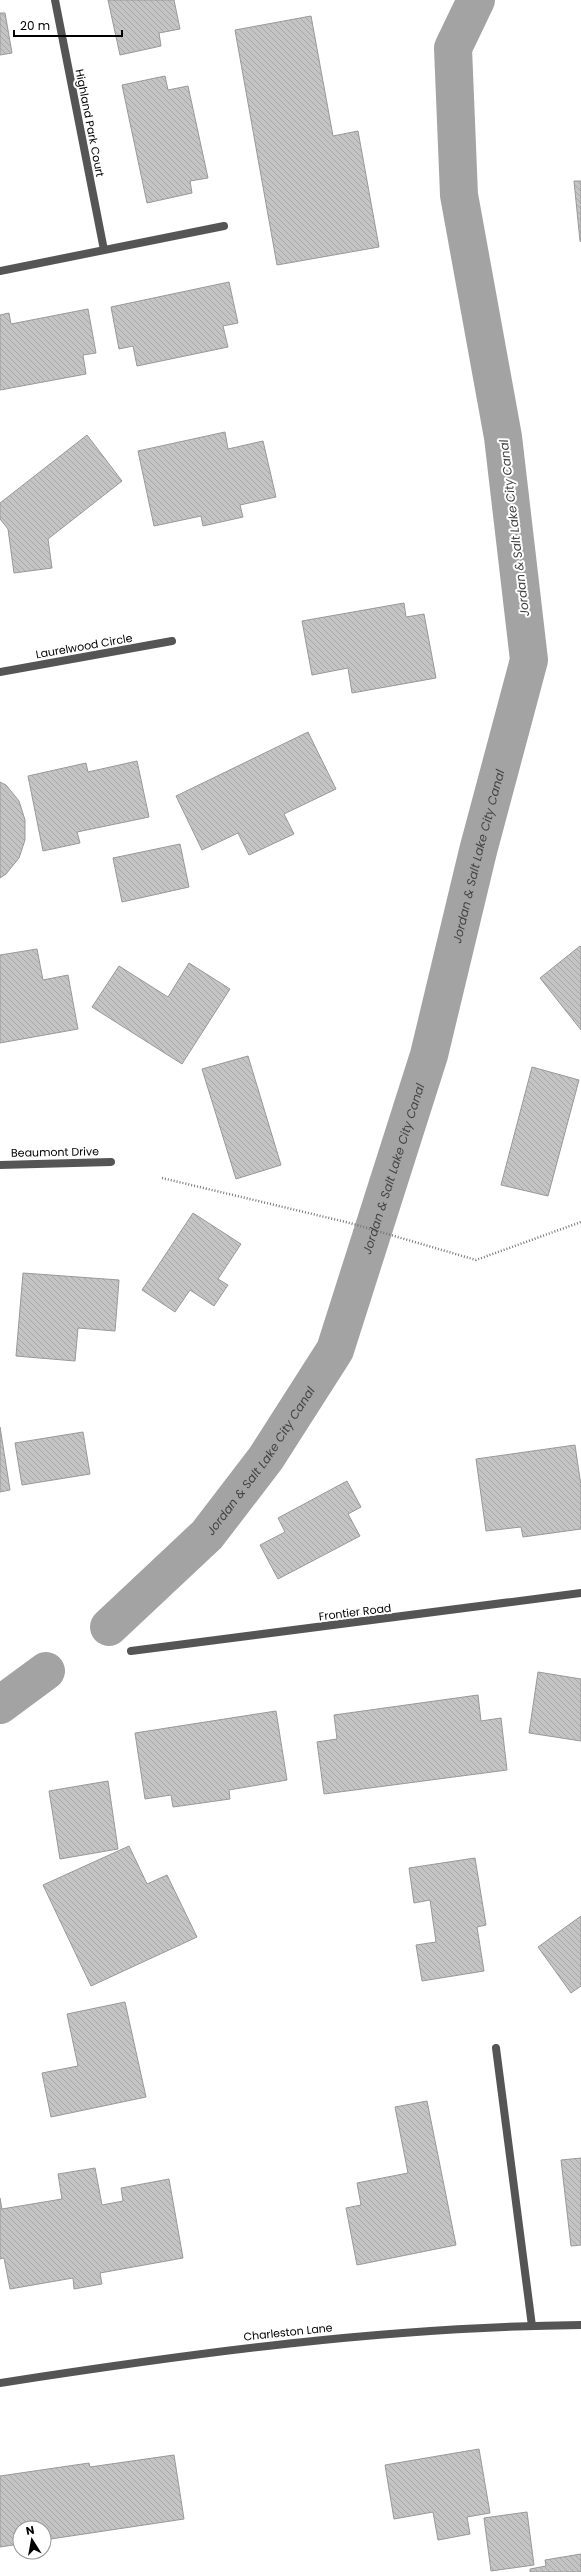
<svg xmlns="http://www.w3.org/2000/svg" width="581" height="2572" font-family="Poppins,sans-serif">
<defs>
<pattern id="building-back-hatch" width="6" height="6" patternUnits="userSpaceOnUse"><rect width="6" height="6" fill="#c4c4c4"/><path d="M-1 5l2 2M0 0l6 6M5-1l2 2" fill="none" stroke="#a7a7a7"/></pattern>
</defs>
<rect width="100%" height="100%" fill="#fff"/>
<g fill="none" stroke-linecap="round" stroke-linejoin="round">
<g stroke="#a3a3a3" stroke-width="38">
<path id="s1" d="M109 1627 207 1535 266 1458 335 1350 429 1055 478 851 529 660 503 437 459 195 453 48 476 0"/>
<path d="M0 1705 46 1671"/>
</g>
</g>
<path fill="url(#building-back-hatch)" stroke="#999" d="M108 0H174L180 29 159 33 161 46 120 55Z
M0 13H5L12 53 0 55Z
M311 16 333 136 358 131 379 247 277 265 235 30Z
M165 76 168 90 188 86 208 178 190 181 192 193 147 203 122 85Z
M574 181H581V242L580 241Z
M229 282 238 323 223 326 228 347 137 366 133 346 119 349 111 307Z
M88 309 96 353 83 355 86 374 0 390V315L9 313 11 324Z
M225 432 228 449 263 441 276 497 240 505 243 517 203 526 201 516 154 526 138 451Z
M87 435 122 481 48 539 52 568 14 573 8 529 0 519V503Z
M404 603 406 617 424 614 436 678 352 693 348 668 312 675 302 621Z
M308 732 336 789 284 814 294 834 249 855 238 833 202 850 176 796Z
M137 761 149 817 77 832 80 843 43 851 28 776 86 763 88 772Z
M0 782 6 785 19 801 25 820V840L19 858 6 874 0 878Z
M180 844 189 887 122 902 113 858Z
M580 946 581 947V1030L540 978Z
M37 949 43 980 68 975 78 1029 0 1043V955Z
M189 963 230 989 182 1064 92 1007 119 966 168 997Z
M248 1056 281 1165 236 1179 202 1069Z
M532 1067 579 1080 548 1196 501 1185Z
M193 1213 241 1244 218 1279 228 1285 214 1306 190 1290 175 1312 142 1290Z
M23 1273 119 1280 115 1331 78 1328 75 1361 16 1356Z
M0 1427 10 1490 0 1492Z
M83 1432 90 1474 22 1485 15 1443Z
M575 1445 581 1486V1529L523 1537 521 1527 486 1531 476 1459Z
M347 1481 361 1507 348 1514 360 1536 278 1579 260 1545 285 1532 278 1518Z
M538 1672 581 1679V1741L529 1733Z
M478 1695 481 1721 501 1718 507 1770 324 1794 317 1742 337 1739 334 1715Z
M276 1711 287 1780 229 1790 230 1799 173 1807 171 1795 145 1799 135 1733Z
M108 1781 118 1849 60 1859 49 1791Z
M129 1846 147 1884 167 1875 197 1937 91 1986 43 1885Z
M475 1858 486 1925 477 1927 484 1971 422 1981 416 1945 436 1942 430 1900 414 1903 409 1868Z
M581 1916V1986L571 1993 538 1947Z
M125 2002 146 2097 51 2117 42 2073 78 2066 67 2014Z
M427 2101 456 2245 357 2265 346 2208 361 2205 357 2183 408 2173 395 2107Z
M581 2158V2245L571 2246 561 2160Z
M95 2168 102 2205 123 2201 121 2188 169 2179 183 2258 100 2273 102 2284 74 2289 73 2278 10 2289 4 2258 0 2259V2198L2 2209 62 2199 58 2174Z
M479 2449 490 2513 467 2517 470 2534 438 2540 433 2512 394 2519 385 2465Z
M174 2455 184 2519 44 2540V2528H20V2544L0 2547V2476L89 2463 90 2467Z
M527 2512 534 2565 491 2571 484 2518Z
M581 2554V2572H530V2569L546 2566 545 2560Z"/>
<g fill="none" stroke-linecap="round" stroke-linejoin="round">
<path stroke="#777" stroke-width="2.5" stroke-dasharray="1 2" stroke-linecap="butt" d="M162 1178 350 1223 476 1260 581 1222"/>
<path stroke="#555" stroke-width="8" d="M496 2048 532 2326"/>
<path stroke="#555" stroke-width="8" d="M55 0 104 250
M0 271 224 226
M0 672 172 641
M0 1165 111 1162
M131 1651 581 1593
M0 2383C194 2353 384 2327 581 2325"/>
</g>
<g text-anchor="middle" dominant-baseline="central" stroke-width="4" stroke-linejoin="round" paint-order="stroke">
<g font-size="11" fill="#000" stroke="#fff">
<text transform="translate(90 123) rotate(79)">Highland Park Court</text>
<text transform="translate(84 646) rotate(-10)">Laurelwood Circle</text>
<text transform="translate(55 1152) rotate(-1)">Beaumont Drive</text>
<text transform="translate(355 1612) rotate(-7)">Frontier Road</text>
<text transform="translate(288 2332) rotate(-6)">Charleston Lane</text>
</g>
<g font-size="12" font-style="italic" fill="#444" stroke="#fff">
<text transform="translate(514 528) rotate(-97)">Jordan &amp; Salt Lake City Canal</text>
<text stroke="none"><textPath href="#s1" startOffset="874">Jordan &amp; Salt Lake City Canal</textPath></text>
<text stroke="none"><textPath href="#s1" startOffset="550">Jordan &amp; Salt Lake City Canal</textPath></text>
<text stroke="none"><textPath href="#s1" startOffset="226">Jordan &amp; Salt Lake City Canal</textPath></text>
</g>
</g>
<g transform="translate(32 2540) rotate(349)"><circle r="19" fill="#ffffff" stroke="#999999"/>
<path d="M0-3L7 15L0 10L-7 15Z" fill="#000000"/>
<text y="-6" font-size="11" font-weight="bold" text-anchor="middle" fill="#000000">N</text>
</g>
<path d="M14 30v6h108v-6" fill="none" stroke="#000000" stroke-width="2"/>
<text x="20" y="30" font-size="12" fill="#000000" stroke="#ffffff" stroke-width="3" paint-order="stroke">20 m</text>
</svg>
